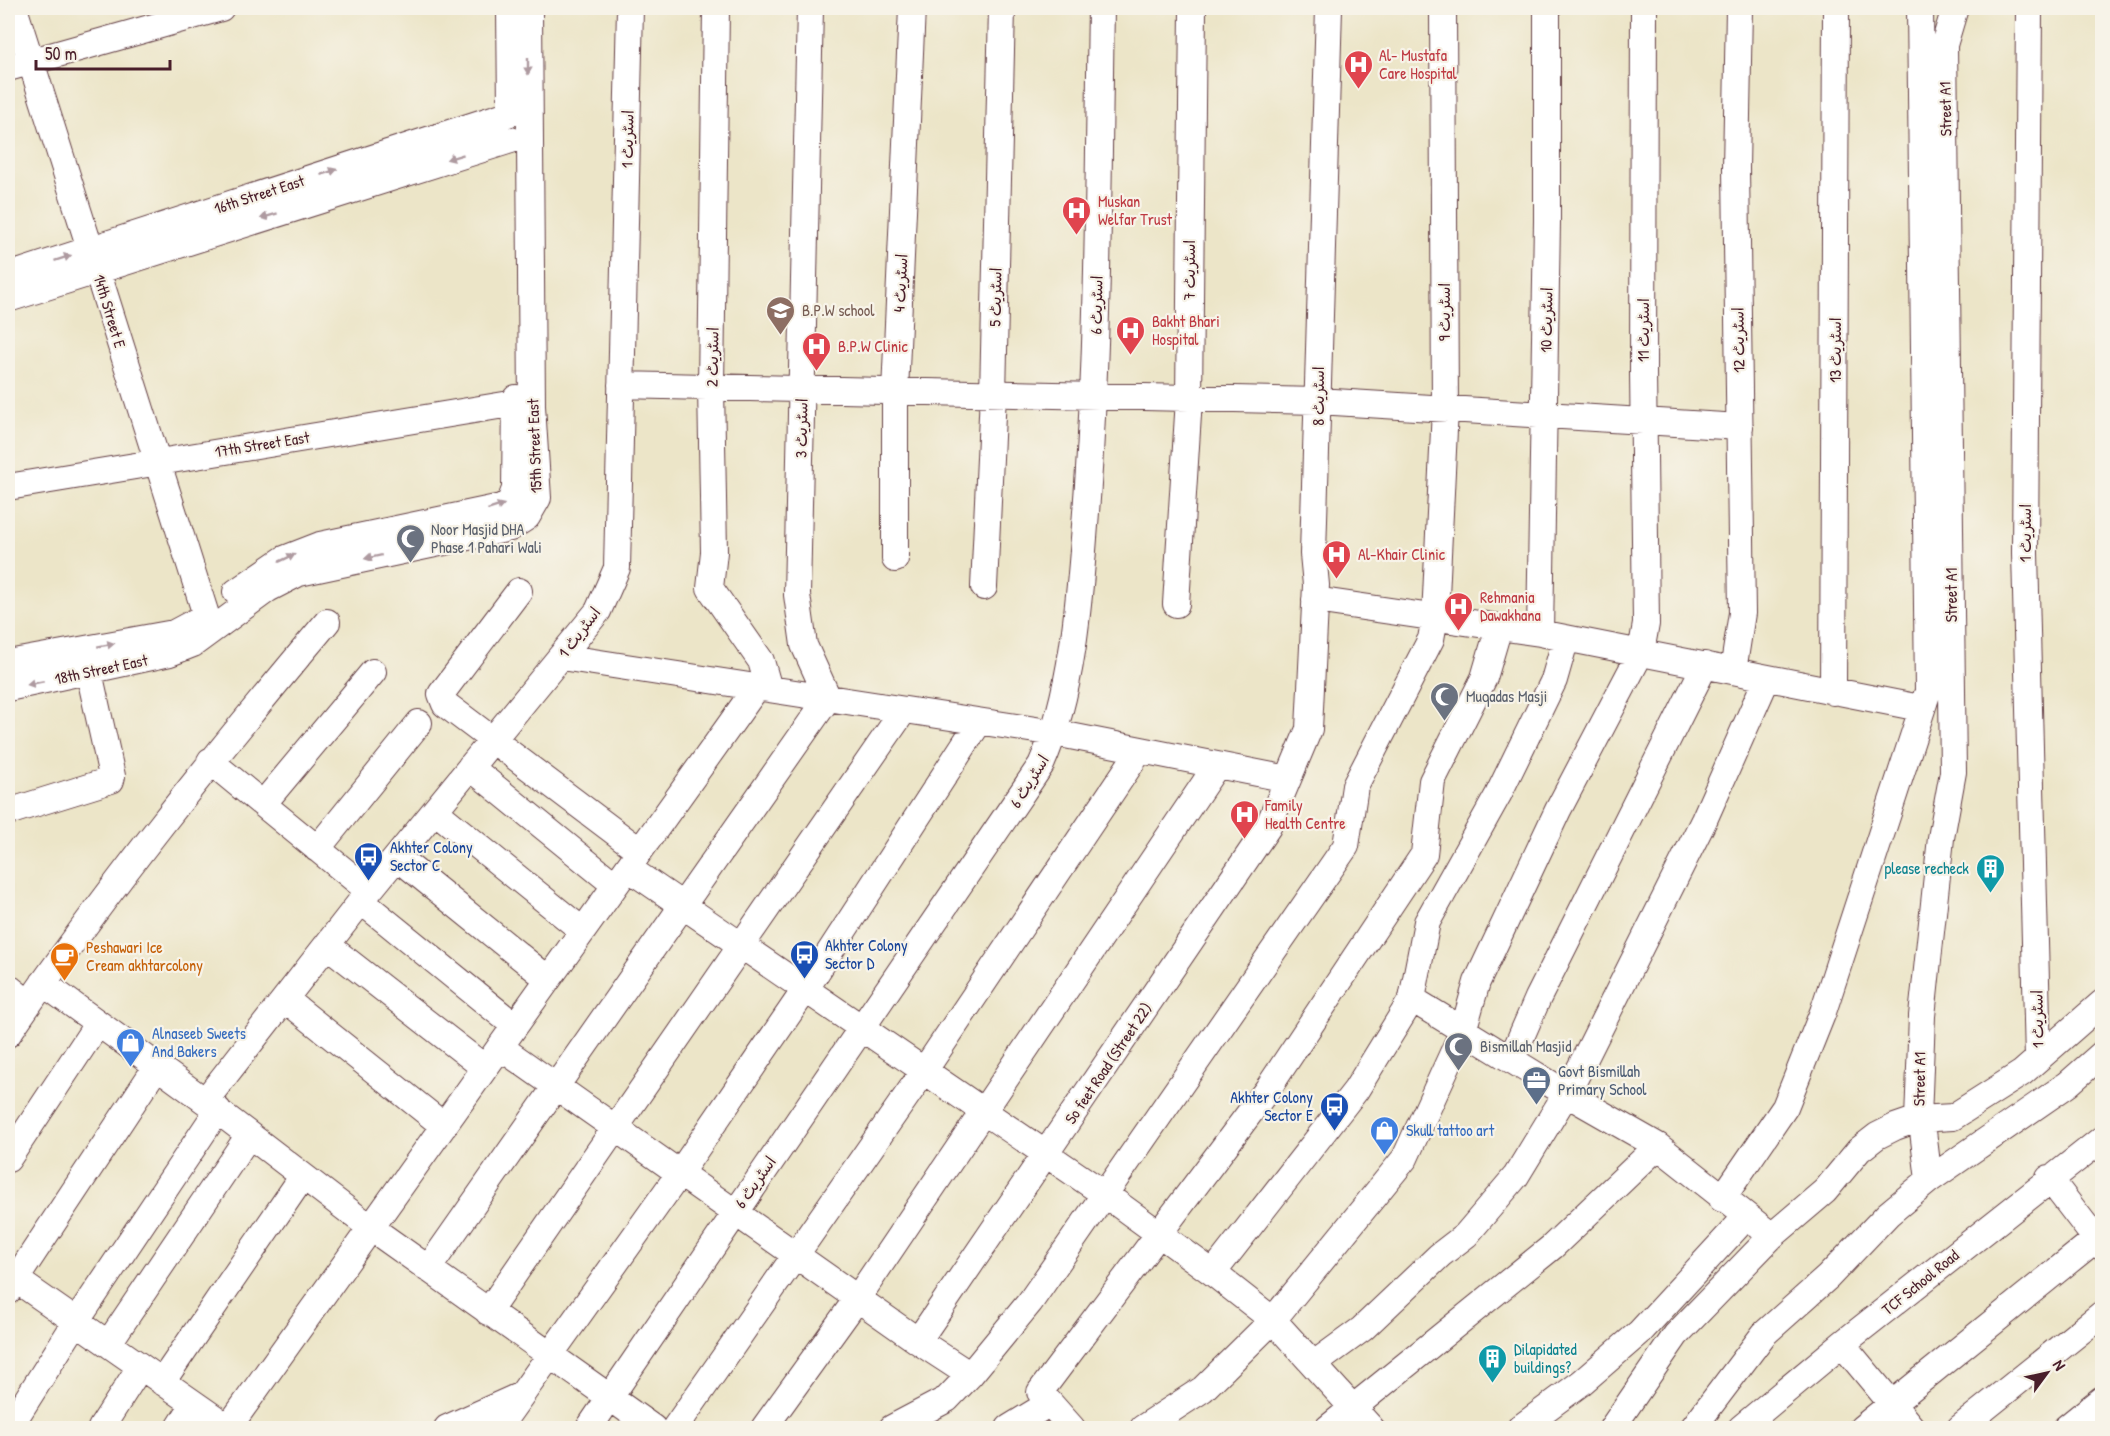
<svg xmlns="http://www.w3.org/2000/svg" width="2110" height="1436" font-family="'Patrick Hand','Playpen Sans Arabic',sans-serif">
<rect width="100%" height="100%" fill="#f7f3e8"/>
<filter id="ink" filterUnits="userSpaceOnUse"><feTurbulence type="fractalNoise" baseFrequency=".0167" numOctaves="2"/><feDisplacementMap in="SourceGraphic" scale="12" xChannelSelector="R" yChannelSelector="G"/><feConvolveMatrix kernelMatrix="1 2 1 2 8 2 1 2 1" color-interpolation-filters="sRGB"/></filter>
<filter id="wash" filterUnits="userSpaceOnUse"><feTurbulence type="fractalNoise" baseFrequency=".008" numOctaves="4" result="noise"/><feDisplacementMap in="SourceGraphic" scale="24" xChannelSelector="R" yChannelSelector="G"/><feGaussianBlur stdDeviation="1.35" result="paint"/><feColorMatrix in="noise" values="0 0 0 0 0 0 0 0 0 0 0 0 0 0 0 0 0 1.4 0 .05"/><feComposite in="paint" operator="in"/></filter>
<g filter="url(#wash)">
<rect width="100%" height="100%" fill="#ece5c8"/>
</g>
<g filter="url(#ink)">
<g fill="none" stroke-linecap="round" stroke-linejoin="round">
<defs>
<path id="minor" d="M14 8 206 615
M510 8 511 109
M716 8 711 387 714 552 710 588 761 661 769 689
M2029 8 2025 553 2038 1059
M8 68 221 8
M8 276 511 113
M8 299 511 140
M621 385 1318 401 1740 427
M8 487 516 403
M895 559V392L912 8
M984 587 993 394 1002 8
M519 591 441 694 445 704 640 851
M236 592 284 559 320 545 501 507 510 502 515 489 516 398
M1315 600 1540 633 1920 708
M1176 604 1189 399 1193 8
M1540 633 1547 221V8
M561 657 1055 733 1288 779
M8 663 174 633 202 618
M1733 671 1742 613 1736 168 1739 8
M8 688 170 653 193 644 268 589 299 573 510 528 527 517 538 498 532 406 529 8
M1833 692 1836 8
M210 761 369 891
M470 767 615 885
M263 804 373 672
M435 811 583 931
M8 812 111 780 112 776 89 672
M317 849 419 723
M397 857 548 979
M628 868 1103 1193 1213 1273 1273 1320 1371 1428
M361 901 515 1026
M327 945 485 1068
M43 983 205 1101 371 1228 653 1428
M8 987 28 1003
M285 999 444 1126
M1412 999 1567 1094 1658 1146 1772 1236
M8 1034C106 890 215 755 327 622
M500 1047 918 1341 970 1375
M1511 1060 1538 998 1705 665
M205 1101 369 891 598 611 617 568 630 8
M8 1159 98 1023
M2049 1178 2102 1247
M1929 1180 1923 1131 1918 1119 1922 1016 1941 838 1953 772 1944 45 1955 8
M1722 1199 1785 1107 1823 1012 1928 691 1920 8
M428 1269 828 698 804 645 797 595 810 8
M1213 1273 1356 1090 1412 999 1427 922 1498 795 1554 680 1566 638
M8 1274 229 1428
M8 1291 157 1066
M488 1312 904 710
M918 1341 1268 827 1309 729 1316 585 1313 554 1329 8
M108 1344 249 1135
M1842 1344 1912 1428
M1314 1364 1362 1329 1440 1255 1466 1235 1516 1176 1572 1084 1704 820 1767 678
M162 1382 303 1176
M9 1428 76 1322 218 1110
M101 1428 140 1367
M179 1428 194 1404
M228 1428 757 687
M447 1428 521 1395
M498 1428 679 1174 805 990 979 722
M589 1428 1041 765C1074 692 1080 591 1086 512 1099 344 1098 176 1101 8
M675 1428 924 1071 1140 750
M764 1428 857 1299 1217 765
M892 1428 947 1399 970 1375 1030 1302 1346 846 1355 786 1431 639 1435 617 1445 409 1443 8
M1009 1428 1050 1403
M1072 1428 1040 1392 1267 1090 1424 854 1432 781 1484 678 1499 627
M1143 1428 1203 1389 1273 1320 1405 1158 1463 1031 1477 982 1558 810 1641 652 1646 624 1643 371 1644 8
M1328 1428 1552 1247 1658 1146
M1520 1428 1581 1383 1640 1332 1746 1217
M1612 1428 1676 1335 1772 1236 1825 1191 1859 1150 1877 1136 1895 1127 1918 1119 1953 1117 2022 1073 2102 1003
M1693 1428 1764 1334 1828 1277 1888 1214 1929 1180 2068 1084 2102 1054
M1741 1428 1842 1344 2102 1139
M1862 1428 2096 1239
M1960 1428 2102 1314
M2066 1428 2102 1399"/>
</defs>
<use href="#minor" stroke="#623d43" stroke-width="28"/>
<use href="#minor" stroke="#fff" stroke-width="26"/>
</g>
<defs><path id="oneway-solid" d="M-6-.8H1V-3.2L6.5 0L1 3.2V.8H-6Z" transform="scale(1.5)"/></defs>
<g fill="#ae9aa0">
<use href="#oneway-solid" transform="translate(528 66) rotate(90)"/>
<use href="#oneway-solid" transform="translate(455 157) rotate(163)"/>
<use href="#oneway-solid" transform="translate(329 172) rotate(-18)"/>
<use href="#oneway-solid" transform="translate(269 216) rotate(163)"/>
<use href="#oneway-solid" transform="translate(63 258) rotate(-18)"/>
<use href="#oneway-solid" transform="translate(496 507) rotate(-18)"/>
<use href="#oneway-solid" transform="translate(373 557) rotate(168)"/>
<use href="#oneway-solid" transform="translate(287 558) rotate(-25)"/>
<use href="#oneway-solid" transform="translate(106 645) rotate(-10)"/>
<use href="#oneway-solid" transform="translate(35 683) rotate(169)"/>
</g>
</g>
<defs>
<symbol id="hospital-pin" viewBox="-11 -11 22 30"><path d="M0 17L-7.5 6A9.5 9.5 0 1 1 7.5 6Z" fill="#e0444e" stroke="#f7f3e8"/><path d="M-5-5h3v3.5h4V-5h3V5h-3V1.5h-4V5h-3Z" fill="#fff"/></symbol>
<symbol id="school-pin" viewBox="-11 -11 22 30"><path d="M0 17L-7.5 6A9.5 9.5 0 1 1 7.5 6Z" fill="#8d6e63" stroke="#f7f3e8"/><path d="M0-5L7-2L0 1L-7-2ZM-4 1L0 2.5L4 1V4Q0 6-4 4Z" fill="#fff"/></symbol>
<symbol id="mosque-pin" viewBox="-11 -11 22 30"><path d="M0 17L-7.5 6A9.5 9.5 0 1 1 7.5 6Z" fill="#6b7280" stroke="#f7f3e8"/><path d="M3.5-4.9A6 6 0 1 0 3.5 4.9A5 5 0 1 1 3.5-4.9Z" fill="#fff"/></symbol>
<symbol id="bus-pin" viewBox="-11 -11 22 30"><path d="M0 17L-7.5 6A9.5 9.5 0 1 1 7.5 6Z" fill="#1a4fb4" stroke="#f7f3e8"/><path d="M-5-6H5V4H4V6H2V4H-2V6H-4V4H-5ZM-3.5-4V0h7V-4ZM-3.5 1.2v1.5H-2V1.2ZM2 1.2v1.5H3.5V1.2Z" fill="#fff"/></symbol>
<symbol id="building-pin" viewBox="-11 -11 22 30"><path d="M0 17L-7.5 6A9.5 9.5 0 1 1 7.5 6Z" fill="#0f9aa8" stroke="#f7f3e8"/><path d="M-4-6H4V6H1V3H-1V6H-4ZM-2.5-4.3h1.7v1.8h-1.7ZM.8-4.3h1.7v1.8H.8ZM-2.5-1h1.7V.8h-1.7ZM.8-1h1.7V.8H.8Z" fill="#fff"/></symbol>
<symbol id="cafe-pin" viewBox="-11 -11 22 30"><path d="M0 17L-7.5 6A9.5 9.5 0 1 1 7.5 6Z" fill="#e8710a" stroke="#f7f3e8"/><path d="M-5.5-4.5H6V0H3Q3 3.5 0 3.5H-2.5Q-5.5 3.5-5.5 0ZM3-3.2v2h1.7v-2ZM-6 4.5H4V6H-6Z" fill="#fff"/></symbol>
<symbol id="shop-pin" viewBox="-11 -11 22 30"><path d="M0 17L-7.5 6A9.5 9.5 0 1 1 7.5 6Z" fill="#3f7fe0" stroke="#f7f3e8"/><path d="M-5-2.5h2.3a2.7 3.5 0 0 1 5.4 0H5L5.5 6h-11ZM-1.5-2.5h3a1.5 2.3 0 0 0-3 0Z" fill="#fff"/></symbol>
<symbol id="office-pin" viewBox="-11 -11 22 30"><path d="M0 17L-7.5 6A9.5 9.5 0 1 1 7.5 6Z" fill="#5c6f8a" stroke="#f7f3e8"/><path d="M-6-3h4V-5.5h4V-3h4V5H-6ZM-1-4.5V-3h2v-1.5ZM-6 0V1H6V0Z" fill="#fff"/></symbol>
</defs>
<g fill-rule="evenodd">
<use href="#hospital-pin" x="1342" y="48" width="33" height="45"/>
<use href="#hospital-pin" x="1060" y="194" width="33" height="45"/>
<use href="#school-pin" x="764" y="294" width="33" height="45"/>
<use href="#hospital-pin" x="1114" y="314" width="33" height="45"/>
<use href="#hospital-pin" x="800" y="330" width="33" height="45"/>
<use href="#mosque-pin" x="394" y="522" width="33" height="45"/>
<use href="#hospital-pin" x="1320" y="538" width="33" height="45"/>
<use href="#hospital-pin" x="1442" y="590" width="33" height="45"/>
<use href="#mosque-pin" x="1428" y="680" width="33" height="45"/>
<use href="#hospital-pin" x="1228" y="798" width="33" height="45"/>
<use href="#bus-pin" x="352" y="840" width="33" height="45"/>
<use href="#building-pin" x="1974" y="852" width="33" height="45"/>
<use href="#bus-pin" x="788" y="938" width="33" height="45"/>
<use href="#cafe-pin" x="48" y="940" width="33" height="45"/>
<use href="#shop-pin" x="114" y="1026" width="33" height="45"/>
<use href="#mosque-pin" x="1442" y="1030" width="33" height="45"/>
<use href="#office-pin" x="1520" y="1064" width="33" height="45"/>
<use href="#bus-pin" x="1318" y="1090" width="33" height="45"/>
<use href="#shop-pin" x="1368" y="1114" width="33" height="45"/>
<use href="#building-pin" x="1476" y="1342" width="33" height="45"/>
</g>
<g text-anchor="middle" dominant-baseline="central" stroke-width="4.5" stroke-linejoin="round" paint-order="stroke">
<g font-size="16" fill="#be3a42" stroke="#f7f3e8" text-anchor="start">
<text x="1379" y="55">Al- Mustafa<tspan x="1379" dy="18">Care Hospital</tspan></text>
<text x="1098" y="201">Muskan<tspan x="1098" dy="18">Welfar Trust</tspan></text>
<text x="1152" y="321">Bakht Bhari<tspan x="1152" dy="18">Hospital</tspan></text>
<text x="838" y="346">B.P.W Clinic</text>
<text x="1358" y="554">Al-Khair Clinic</text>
<text x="1480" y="597">Rehmania<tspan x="1480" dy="18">Dawakhana</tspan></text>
<text x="1265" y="805">Family<tspan x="1265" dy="18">Health Centre</tspan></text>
</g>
<g font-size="16" fill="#4a1f2b" stroke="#f7f3e8">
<text transform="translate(1945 109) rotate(-91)">Street A1</text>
<text transform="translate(627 139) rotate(-89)">اسٹریٹ 1</text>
<text transform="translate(259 194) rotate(-18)">16th Street East</text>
<text transform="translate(1189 270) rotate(-90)">اسٹریٹ 7</text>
<text transform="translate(900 283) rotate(-87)">اسٹریٹ 4</text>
<text transform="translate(995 297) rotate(-89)">اسٹریٹ 5</text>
<text transform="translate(1096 305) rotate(-89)">اسٹریٹ 6</text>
<text transform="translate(110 311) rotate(73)">14th Street E</text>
<text transform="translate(1444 312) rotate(-90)">اسٹریٹ 9</text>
<text transform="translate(1546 320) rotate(-89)">اسٹریٹ 10</text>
<text transform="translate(1643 330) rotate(-90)">اسٹریٹ 11</text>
<text transform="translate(1738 340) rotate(-91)">اسٹریٹ 12</text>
<text transform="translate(1835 350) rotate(-90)">اسٹریٹ 13</text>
<text transform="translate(712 357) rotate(-89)">اسٹریٹ 2</text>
<text transform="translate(1318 396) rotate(-90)">اسٹریٹ 8</text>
<text transform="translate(801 428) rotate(-89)">اسٹریٹ 3</text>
<text transform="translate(262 444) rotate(-9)">17th Street East</text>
<text transform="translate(534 446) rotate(-92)">15th Street East</text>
<text transform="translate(2025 533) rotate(-90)">اسٹریٹ 1</text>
<text transform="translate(1951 595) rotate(-90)">Street A1</text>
<text transform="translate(579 632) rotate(-53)">اسٹریٹ 1</text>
<text transform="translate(101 669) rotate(-12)">18th Street East</text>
<text transform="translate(1029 781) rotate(-58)">اسٹریٹ 6</text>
<text transform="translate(2037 1019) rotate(-91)">اسٹریٹ 1</text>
<text transform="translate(1108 1063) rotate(-56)">So feet Road (Street 22)</text>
<text transform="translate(1919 1079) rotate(-89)">Street A1</text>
<text transform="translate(755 1182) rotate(-55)">اسٹریٹ 6</text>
<text transform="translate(1920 1282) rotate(-39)">TCF School Road</text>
</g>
<g font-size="16" fill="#785e54" stroke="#f7f3e8" text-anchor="start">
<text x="802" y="310">B.P.W school</text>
</g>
<g font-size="16" fill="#5b616d" stroke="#f7f3e8" text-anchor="start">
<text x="431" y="529">Noor Masjid DHA<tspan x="431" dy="18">Phase 1 Pahari Wali</tspan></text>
<text x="1466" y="696">Muqadas Masji</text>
<text x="1480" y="1046">Bismillah Masjid</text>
</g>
<g font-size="16" fill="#164399" stroke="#f7f3e8" text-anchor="start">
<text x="390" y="847">Akhter Colony<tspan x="390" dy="18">Sector C</tspan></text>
<text x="825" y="945">Akhter Colony<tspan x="825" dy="18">Sector D</tspan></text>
<text x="1313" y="1097" text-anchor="end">Akhter Colony<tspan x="1313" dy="18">Sector E</tspan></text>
</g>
<g font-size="16" fill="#0d838f" stroke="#f7f3e8" text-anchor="end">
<text x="1969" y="868">please recheck</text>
<text x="1514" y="1349" text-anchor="start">Dilapidated<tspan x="1514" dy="18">buildings?</tspan></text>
</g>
<g font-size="16" fill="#c56008" stroke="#f7f3e8" text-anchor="start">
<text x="86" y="947">Peshawari Ice<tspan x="86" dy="18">Cream akhtarcolony</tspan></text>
</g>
<g font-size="16" fill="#366cbe" stroke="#f7f3e8" text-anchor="start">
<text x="152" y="1033">Alnaseeb Sweets<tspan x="152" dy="18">And Bakers</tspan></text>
<text x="1406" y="1130">Skull tattoo art</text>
</g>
<g font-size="16" fill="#4e5e75" stroke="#f7f3e8" text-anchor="start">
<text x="1558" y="1071">Govt Bismillah<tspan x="1558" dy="18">Primary School</tspan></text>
</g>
</g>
<rect width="2110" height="1436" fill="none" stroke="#f7f3e8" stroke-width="30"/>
<g transform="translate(2047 1373) rotate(57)" stroke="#f7f3e8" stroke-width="4.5" paint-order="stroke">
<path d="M0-4.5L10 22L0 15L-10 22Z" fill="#4a1f2b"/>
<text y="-9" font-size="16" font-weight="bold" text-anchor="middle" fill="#4a1f2b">N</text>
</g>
<path d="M36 60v9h134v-9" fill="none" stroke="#4a1f2b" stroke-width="3"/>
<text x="45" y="60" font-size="18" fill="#4a1f2b" stroke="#f7f3e8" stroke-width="4.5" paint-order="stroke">50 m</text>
</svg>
